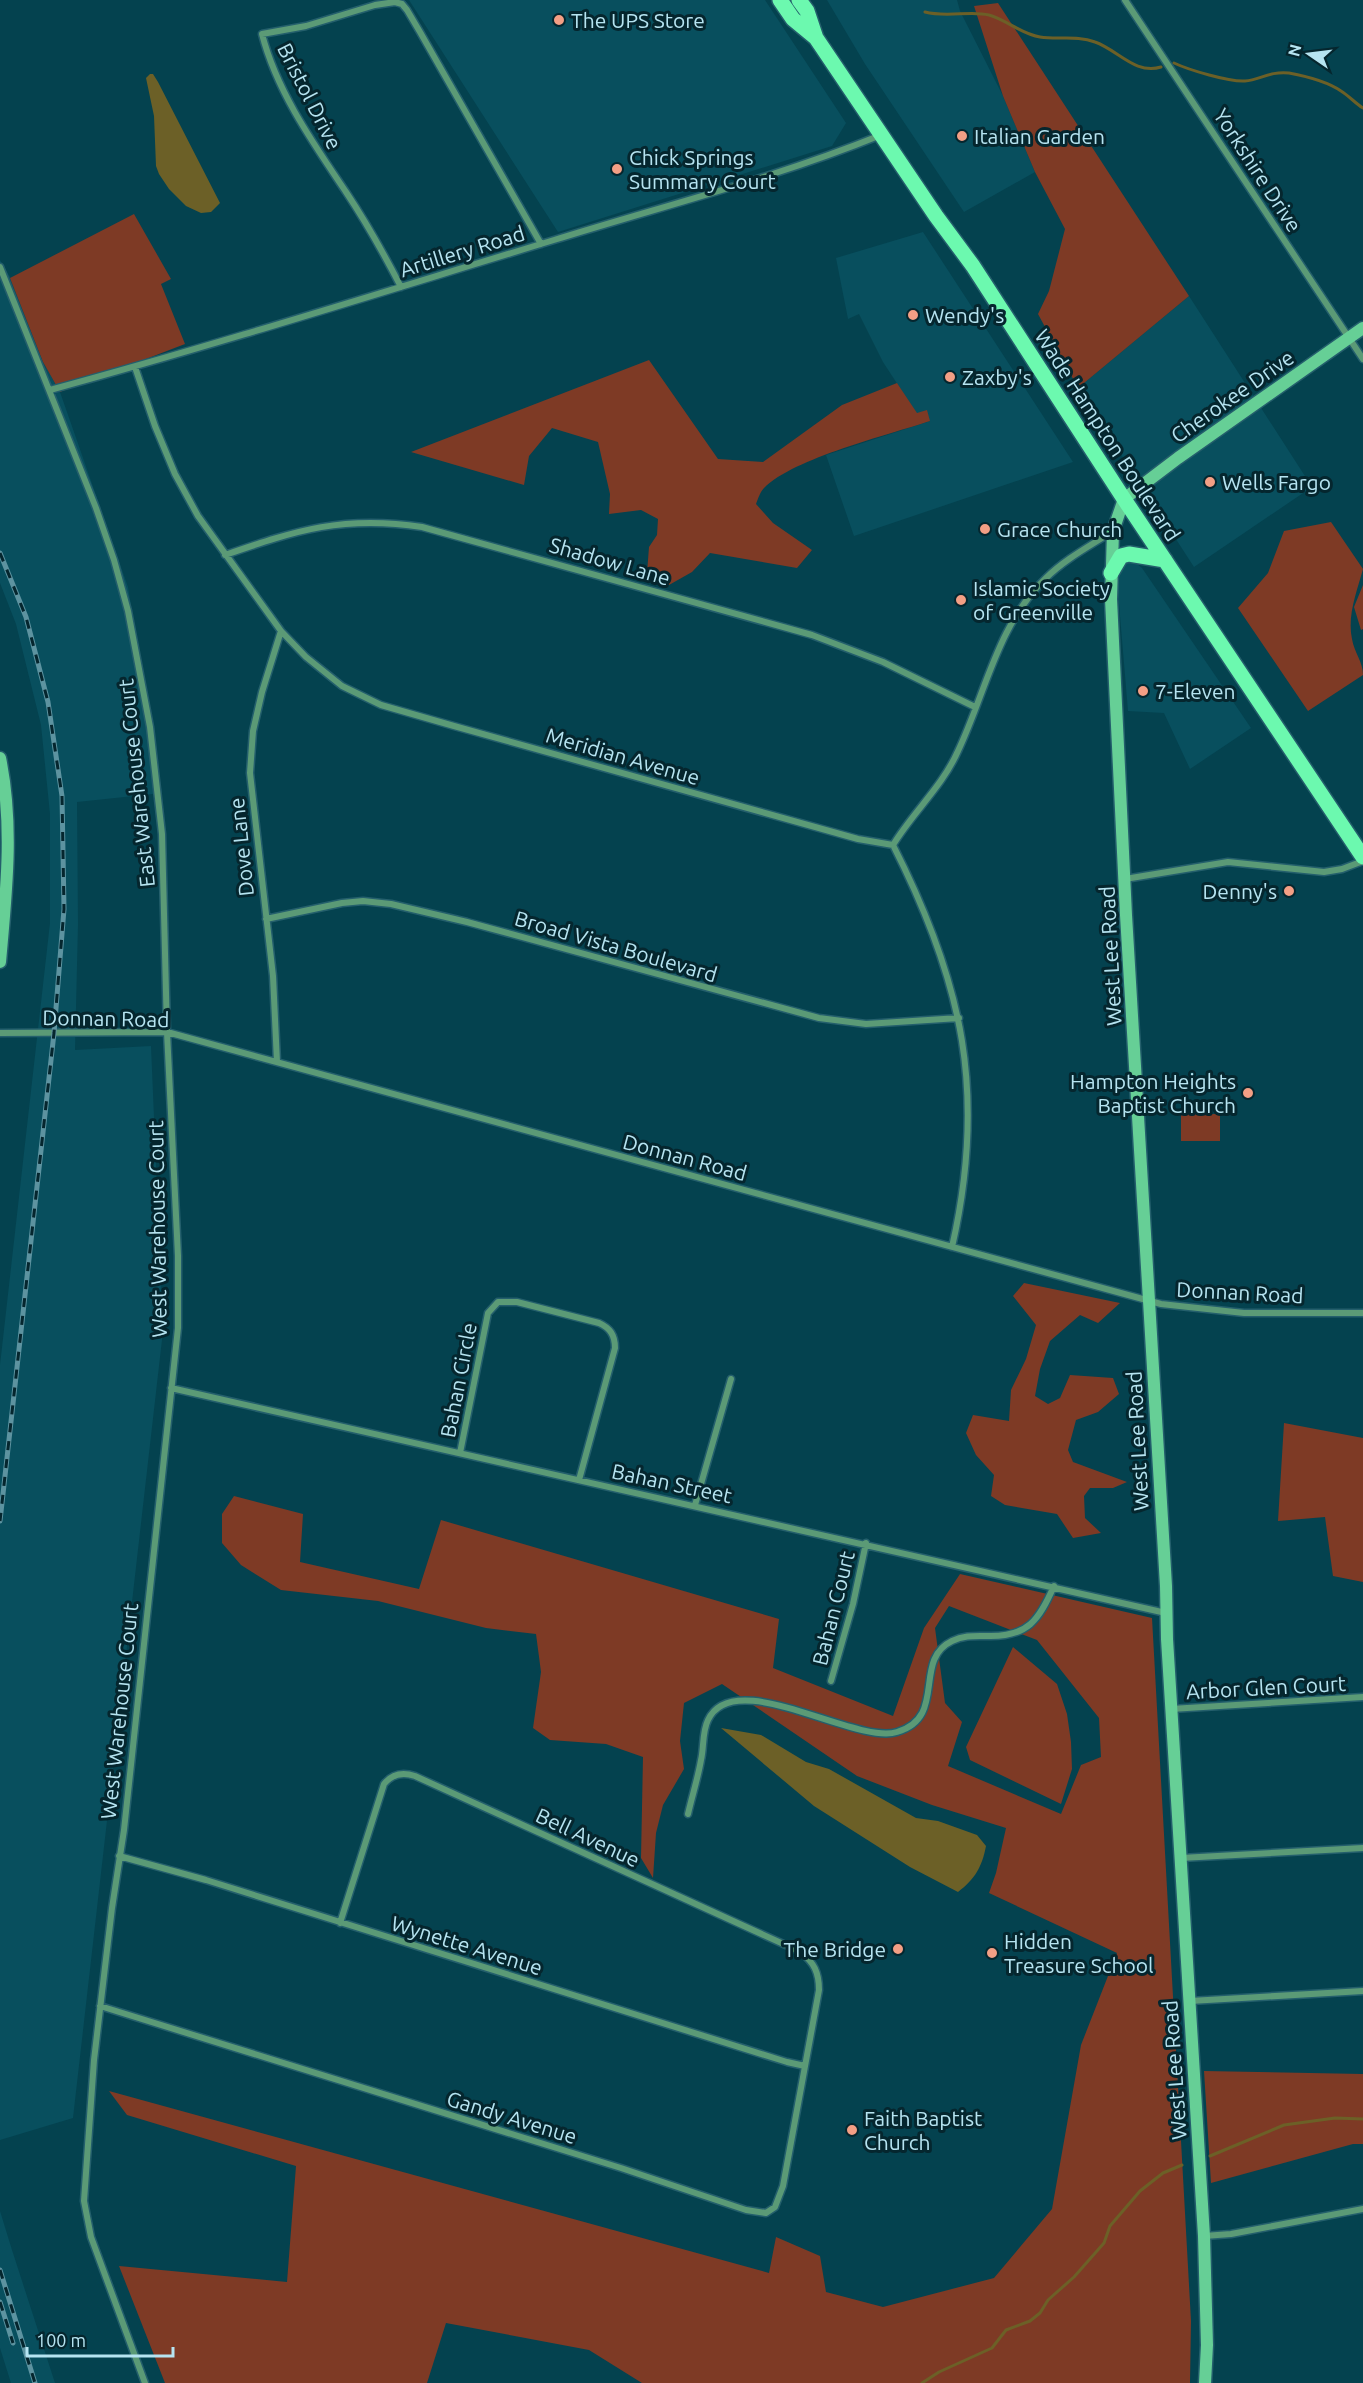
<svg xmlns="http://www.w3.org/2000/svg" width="1363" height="2383" font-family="Ubuntu,sans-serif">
<rect width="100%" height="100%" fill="#04424f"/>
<path fill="#084f5e" d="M409 0H765L846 123 832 146 558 232Z
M827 0H957L960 11 1003 96 1035 172 964 212 865 64Z
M923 232 1073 462 854 536 826 455 930 421 917 414 883 362 859 314 848 319 836 258Z
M0 260 10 277 43 362 60 392 128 587 162 793 77 802 78 924 75 1050 151 1046 163 1331 73 2118 0 2140V1365L50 923V814L41 725 16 624 0 583Z
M1189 296 1312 487 1194 567 1078 388Z
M1114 544 1142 568 1251 728 1190 769 1164 713 1128 711Z
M0 2211 12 2250 55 2383H11L0 2348Z"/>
<path fill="#7e3a25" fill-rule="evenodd" d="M998 3 1189 296 1078 388 1038 314 1049 291 1065 229 1035 172 1003 96 974 6Z
M134 214 171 279 161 284 185 344 60 392 43 362 10 278Z
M649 360 718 459 763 462 842 405 897 383 917 413 927 410 930 421C888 435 794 458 764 488 760 492 758 499 756 504L773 523 812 550 797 568 710 553 692 572 669 585 647 573 649 547 657 535 658 519 641 510 609 514 610 494 598 442 552 428 529 456 524 485 411 452Z
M1331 522 1363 569C1357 591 1347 616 1352 639 1354 652 1363 662 1363 675L1308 711 1238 608 1268 573 1284 531Z
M1363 585V629L1361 630 1354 607Z
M1181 1114H1220V1141H1181Z
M1024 1283 1120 1303 1098 1323 1080 1315 1050 1341 1040 1369 1035 1396 1048 1404 1060 1398 1070 1375 1113 1378 1119 1394 1098 1412 1076 1420 1068 1450 1073 1462 1127 1482 1113 1488H1090L1084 1496 1085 1518 1101 1533 1073 1538 1057 1514 1005 1505 991 1496 994 1475 976 1455 966 1433 973 1415 1009 1421 1011 1390 1026 1359 1036 1325 1013 1296Z
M1284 1423 1363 1438V1582L1333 1576 1325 1517 1278 1521Z
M234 1496 303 1514 300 1562 419 1589 441 1520 779 1619 773 1668 893 1716 924 1628 960 1574 1152 1618 1191 2321 1190 2383H642L589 2350 446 2323 427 2383H165L119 2266 287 2282 296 2166 127 2115 109 2091 769 2273 776 2237 820 2256 826 2292 883 2307 994 2278 1052 2209 1081 2045 1117 1953 989 1893 996 1873 1006 1828 932 1805 857 1776 722 1684 684 1703 680 1741 684 1769 663 1805 656 1833 653 1878 641 1858 643 1757 606 1744 550 1740 533 1728 541 1672 536 1634 486 1628 378 1601 281 1590 241 1565 222 1543V1514ZM949 1606 1037 1640 1099 1718 1101 1757 1081 1765 1061 1814 948 1766 962 1722 945 1703 935 1628Z
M1013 1647 1057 1684 1067 1714 1071 1742 1072 1769 1061 1804 970 1760 966 1747Z
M1204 2071 1363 2074V2144H1353L1211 2183Z"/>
<path fill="#6c6027" d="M150 74H153L158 82 220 203 211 212 201 213 186 206 169 189 159 174 156 166 154 116 146 78Z
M721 1728 761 1735 806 1762 829 1769 916 1818 938 1821 977 1835 986 1846C982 1867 975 1879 958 1892L910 1867 814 1806Z"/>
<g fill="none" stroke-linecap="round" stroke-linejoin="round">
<path stroke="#6c6027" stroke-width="3" d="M925 12C948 18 970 10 989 15 1007 20 1021 34 1040 37 1058 40 1077 35 1095 42 1118 50 1135 75 1161 67
M1174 63C1189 70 1229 82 1245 81 1260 80 1269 71 1289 73 1305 76 1328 82 1341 91 1349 96 1355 103 1363 108
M1210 2156 1284 2125 1335 2118 1363 2119
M922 2383 939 2372 992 2348 1006 2330 1030 2321 1040 2313 1048 2300 1074 2277 1104 2243 1110 2226 1140 2191 1163 2173 1182 2165"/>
<defs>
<path id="street" d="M1125 0 1363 359
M0 267 96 508 114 560 128 611 150 727 162 834 167 1032 178 1256V1328L124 1830 112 1908 94 2060 84 2201 91 2237 145 2383
M401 287C384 254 366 222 346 192 313 143 277 92 262 34L306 26 375 5 395 2 402 4 407 10 420 32 541 244
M135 367 155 426 175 474 198 516 281 631 306 657 342 686 381 705 454 726 858 839 893 845
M50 390C219 344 386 291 554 240 663 206 775 178 881 135
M225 555C297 530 344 515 422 527L812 635 883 662 975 707
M893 845C963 983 987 1094 952 1247
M893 845C913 812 942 787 958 751 986 692 997 625 1046 578 1065 559 1090 546 1113 531
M1125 879 1228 862 1324 872 1342 869 1363 861
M266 919 342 903 363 901 391 904 467 922 819 1018 866 1024 959 1018
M0 1033 167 1032 1161 1304 1244 1313H1363
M277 1062 273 976 250 773 253 731 262 692 281 631
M171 1388 1166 1613
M460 1453 488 1313 498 1302H517L599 1323C610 1328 615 1335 615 1348L579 1480
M695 1505 731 1379
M831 1681 853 1604 866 1543
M1171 1709 1363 1697
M688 1814C692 1796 698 1778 701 1760 704 1748 702 1732 708 1720 734 1665 855 1745 897 1732 948 1717 912 1660 952 1641 964 1635 975 1636 988 1636 1028 1637 1039 1620 1054 1586
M119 1856 206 1880 787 2062 805 2066
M1181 1858 1363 1848
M1190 2001 1363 1991
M100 2006 621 2168 746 2210 766 2213 775 2207 783 2186 819 1990C819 1972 814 1963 801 1952L415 1776C403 1772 392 1774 384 1784L340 1923
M1204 2236 1231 2234 1363 2209"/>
<path id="secondary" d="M0 758C14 826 6 894 0 962
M1205 2383 1207 2345 1204 2236 1167 1639 1166 1586 1126 915 1111 599 1113 531 1124 499 1178 458 1363 328"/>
<path id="primary" d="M780 0 793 19 816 38
M799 0 807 11 816 38 936 216 973 266 1124 499 1363 857
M1111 573 1121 556 1129 554 1165 560"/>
</defs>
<use href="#street" stroke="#245f6c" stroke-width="9"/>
<use href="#secondary" stroke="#245f6c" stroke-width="15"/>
<use href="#primary" stroke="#245f6c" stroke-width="18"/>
<use href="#street" stroke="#5b9a76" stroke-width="6"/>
<use href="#secondary" stroke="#66cf96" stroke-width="12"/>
<use href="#primary" stroke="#6cf9af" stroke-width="15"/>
<defs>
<path id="rail" d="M0 553 26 617 48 702 62 796 64 909 54 1033 0 1521
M0 2270 35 2383
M0 2302 13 2343"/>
</defs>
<use href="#rail" stroke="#5d93a0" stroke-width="5"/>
<use href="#rail" stroke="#05262e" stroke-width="3" stroke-dasharray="9" stroke-linecap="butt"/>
</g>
<g fill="#f39f85" stroke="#05262e" stroke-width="2">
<circle cx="559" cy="20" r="6"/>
<circle cx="962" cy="136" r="6"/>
<circle cx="617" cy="169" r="6"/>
<circle cx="913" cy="315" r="6"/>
<circle cx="950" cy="377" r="6"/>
<circle cx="1210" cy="482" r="6"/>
<circle cx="985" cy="529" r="6"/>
<circle cx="961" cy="600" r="6"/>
<circle cx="1143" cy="691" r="6"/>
<circle cx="1289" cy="891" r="6"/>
<circle cx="1248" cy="1093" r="6"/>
<circle cx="898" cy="1949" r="6"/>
<circle cx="992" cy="1953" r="6"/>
<circle cx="852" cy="2130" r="6"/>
</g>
<g text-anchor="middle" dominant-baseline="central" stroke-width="6" stroke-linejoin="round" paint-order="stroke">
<g font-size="21" fill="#b6e4f1" stroke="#05262e" text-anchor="start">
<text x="571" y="20">The UPS Store</text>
<text x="974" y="136">Italian Garden</text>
<text x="629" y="157">Chick Springs<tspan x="629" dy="24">Summary Court</tspan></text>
<text x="925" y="315">Wendy's</text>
<text x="962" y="377">Zaxby's</text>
<text x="1222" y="482">Wells Fargo</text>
<text x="997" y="529">Grace Church</text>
<text x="973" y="588">Islamic Society<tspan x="973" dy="24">of Greenville</tspan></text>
<text x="1155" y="691">7-Eleven</text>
<text x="1277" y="891" text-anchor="end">Denny's</text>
<text x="1236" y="1081" text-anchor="end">Hampton Heights<tspan x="1236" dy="24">Baptist Church</tspan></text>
<text x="1004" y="1941">Hidden<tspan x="1004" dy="24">Treasure School</tspan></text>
<text x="886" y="1949" text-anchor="end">The Bridge</text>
<text x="864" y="2118">Faith Baptist<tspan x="864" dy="24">Church</tspan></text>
</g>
<g font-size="21" fill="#b6e4f1" stroke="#05262e">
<text transform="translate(310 96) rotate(63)">Bristol Drive</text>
<text transform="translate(1258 170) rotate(57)">Yorkshire Drive</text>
<text transform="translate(462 251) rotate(-17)">Artillery Road</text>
<text transform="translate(1232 396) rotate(-35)">Cherokee Drive</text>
<text transform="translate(1108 435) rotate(57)">Wade Hampton Boulevard</text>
<text transform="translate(610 561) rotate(16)">Shadow Lane</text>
<text transform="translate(623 756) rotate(16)">Meridian Avenue</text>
<text transform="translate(136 783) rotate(-96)">East Warehouse Court</text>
<text transform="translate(241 847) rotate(-96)">Dove Lane</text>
<text transform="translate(616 946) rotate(16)">Broad Vista Boulevard</text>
<text transform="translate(1110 956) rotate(-93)">West Lee Road</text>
<text transform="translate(106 1018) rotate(1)">Donnan Road</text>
<text transform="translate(685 1157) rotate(15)">Donnan Road</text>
<text transform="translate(157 1229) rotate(-91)">West Warehouse Court</text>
<text transform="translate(1240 1292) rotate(3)">Donnan Road</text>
<text transform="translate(458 1380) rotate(-79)">Bahan Circle</text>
<text transform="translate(1137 1441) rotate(-93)">West Lee Road</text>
<text transform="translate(672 1483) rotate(12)">Bahan Street</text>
<text transform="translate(833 1608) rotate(-76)">Bahan Court</text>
<text transform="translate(1266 1687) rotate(-3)">Arbor Glen Court</text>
<text transform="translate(119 1711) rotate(-84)">West Warehouse Court</text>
<text transform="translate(588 1837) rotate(25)">Bell Avenue</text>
<text transform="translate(467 1945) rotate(17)">Wynette Avenue</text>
<text transform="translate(1174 2070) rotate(-94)">West Lee Road</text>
<text transform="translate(512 2117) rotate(17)">Gandy Avenue</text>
</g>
</g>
<g transform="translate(1309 54) rotate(284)" stroke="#05262e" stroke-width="4.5" paint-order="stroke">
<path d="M0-4.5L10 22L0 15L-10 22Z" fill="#b6e4f1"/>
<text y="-9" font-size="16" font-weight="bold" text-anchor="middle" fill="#b6e4f1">N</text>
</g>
<path d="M27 2347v9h146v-9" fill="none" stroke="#b6e4f1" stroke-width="3"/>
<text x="36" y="2347" font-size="18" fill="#b6e4f1" stroke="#05262e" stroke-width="4.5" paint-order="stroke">100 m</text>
</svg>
